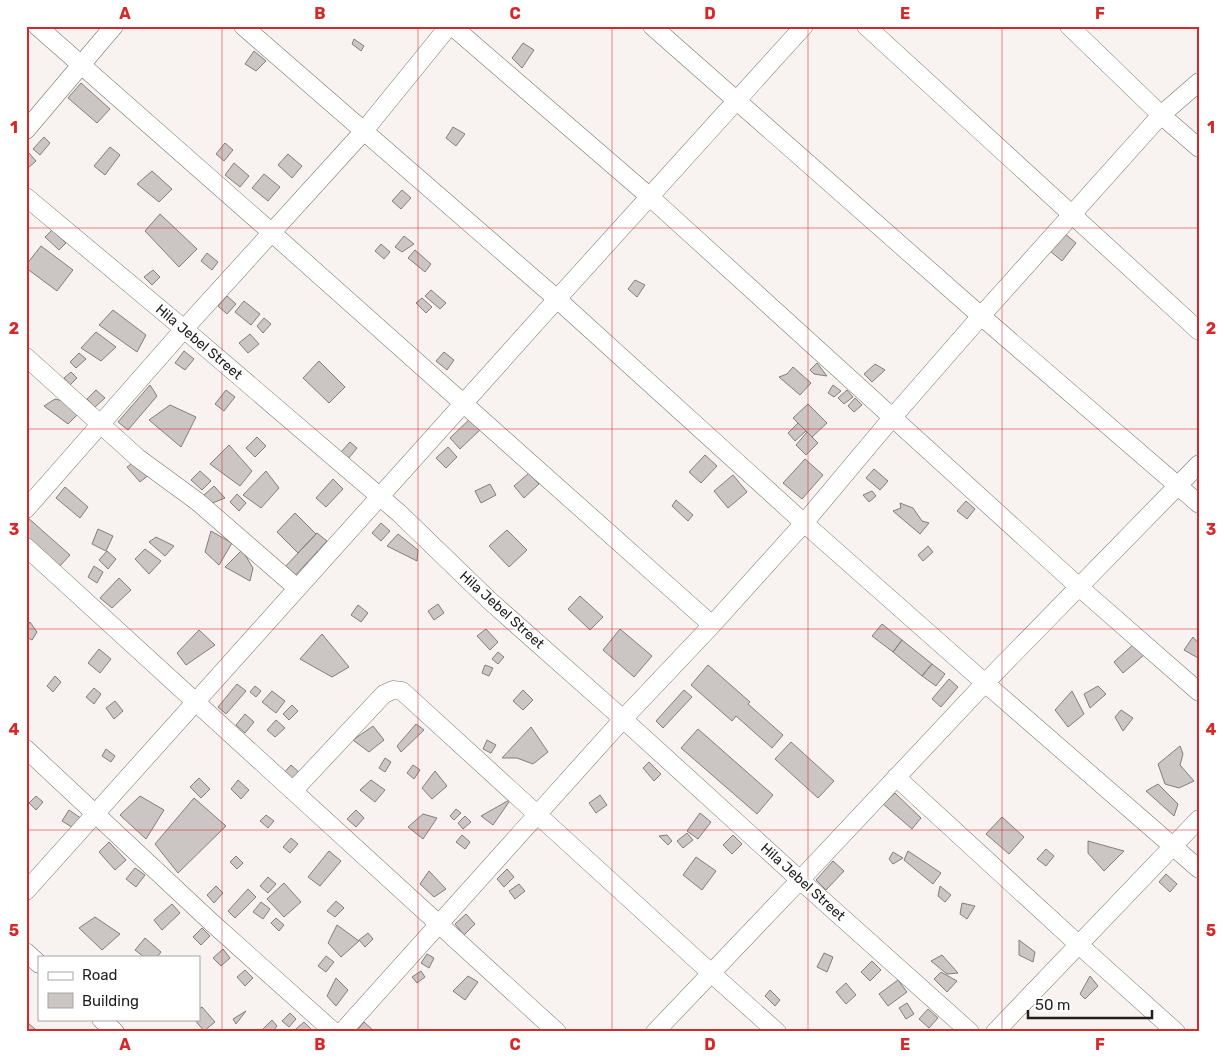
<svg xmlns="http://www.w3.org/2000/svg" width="1225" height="1058" font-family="Rubik,sans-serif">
<rect width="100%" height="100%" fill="#f8f3f0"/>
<path fill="#cbc6c4" stroke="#837e7c" d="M354 39 364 46 361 51 352 44Z
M523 43 534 50 522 68 512 58Z
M254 51 266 61 256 71 245 64Z
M81 83 110 109 97 123 68 98Z
M453 127 465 134 456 146 446 138Z
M44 137 50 143 40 155 33 149Z
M225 143 233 150 224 161 216 154Z
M110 147 120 155 105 175 94 166Z
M29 153 36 161 27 169 26 156Z
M288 154 302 166 292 178 278 165Z
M234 163 249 176 240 187 225 175Z
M152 171 172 189 159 202 137 184Z
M264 174 280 187 268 201 252 188Z
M402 190 411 198 401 209 392 201Z
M160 214 197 249 179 267 145 231Z
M52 230 66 243 59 250 45 237Z
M1064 233 1076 243 1062 261 1050 251Z
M404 236 414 244 402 252 395 247Z
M381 244 390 252 384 259 375 251Z
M41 246 73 270 57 291 26 268V265Z
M415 250 431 264 425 272 408 258Z
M207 253 218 262 212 270 201 261Z
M153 270 160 277 152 285 144 277Z
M635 280 645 285 637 297 628 289Z
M431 290 446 303 440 309 425 296Z
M227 296 236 304 227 314 218 306Z
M422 298 432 307 426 313 416 303Z
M244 301 260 314 251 325 235 312Z
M113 310 146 335 137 352 99 325Z
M264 318 271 324 263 333 257 326Z
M96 332 116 347 101 361 81 348Z
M250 334 259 344 248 353 239 343Z
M184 351 194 359 185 370 175 363Z
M444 352 454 360 447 370 436 361Z
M79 353 86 359 76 368 70 362Z
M319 361 345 387 329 403 303 378Z
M817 363 827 376 814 374 810 370Z
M875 364 885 370 872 382 864 374Z
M793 367 811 383 800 395 779 377 787 374Z
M71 372 77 378 70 385 64 378Z
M150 385 157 396 128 430 118 422Z
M833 385 841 391 834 397 828 393Z
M96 390 105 398 95 407 87 399Z
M226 390 235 397 224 411 215 404Z
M847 390 853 397 844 404 838 398Z
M855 398 862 405 854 412 848 406Z
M55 399 67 402 79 413 68 424 44 406Z
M808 404 827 423 812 437 793 418Z
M170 405 196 417 181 447 149 420Z
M473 416 483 427 460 449 450 438Z
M798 423 806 431 795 441 788 433Z
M807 432 818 443 806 455 796 445Z
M257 437 266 446 255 457 246 448Z
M350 442 357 448 348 459 341 452Z
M229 445 252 471 240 486 210 464Z
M448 447 457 457 446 468 436 458Z
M705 455 717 466 701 483 689 472Z
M805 459 823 475 802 499 783 483Z
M137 460 151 473 140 482 127 467Z
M874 469 888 481 880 490 866 478Z
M200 471 211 481 202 490 191 480Z
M266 471 279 488 261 508 243 495Z
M529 473 539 484 524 498 514 486Z
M733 475 747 492 728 508 714 491Z
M333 479 343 489 326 507 316 498Z
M490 484 496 495 481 503 475 491Z
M214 486 225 498 210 504 203 496Z
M65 487 88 507 80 518 56 498Z
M872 491 876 496 869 502 863 495Z
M237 494 246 503 239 511 230 502Z
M676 500 693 515 688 521 672 506Z
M966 501 975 509 967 519 957 511Z
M900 503 913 508 922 521 929 523 920 534 893 511 901 508Z
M295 513 316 534 298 553 277 532Z
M27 517 70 555 58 568 26 541V519Z
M381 523 390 531 381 541 372 533Z
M98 529 113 536 106 551 92 544Z
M507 530 527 550 509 567 489 546Z
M211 531 232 543 219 565 205 552Z
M317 533 327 541 293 578 283 569Z
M398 534 418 550 417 561 387 546Z
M156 537 174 546 165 556 149 542Z
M928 546 933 552 923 561 918 555Z
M145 549 161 561 149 574 135 559Z
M242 550 253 568 250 581 225 567Z
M107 551 116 559 108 569 99 560Z
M94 566 103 572 97 583 88 577Z
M119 578 131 590 112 608 100 598Z
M580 596 603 617 590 630 568 609Z
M438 604 444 613 434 620 428 611Z
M358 605 368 613 361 622 351 615Z
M30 622 37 632 32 640 26 637V628Z
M882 624 902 640 893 652 872 636Z
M486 629 498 642 490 650 477 636Z
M620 629 652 656 634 677 603 650Z
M199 630 215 645 186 665 177 653Z
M322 634 349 667 332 677 300 659Z
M1193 637 1199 644 1198 658 1184 650Z
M902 640 932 664 922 676 893 652Z
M1135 643 1144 655 1123 673 1114 662Z
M99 649 111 659 100 673 88 663Z
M498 652 504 657 498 664 492 659Z
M932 664 945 674 936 686 922 676Z
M485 665 493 668 489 676 482 673Z
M708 665 750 702 748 704 783 735 772 748 736 716 732 721 691 685Z
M55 676 61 682 53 692 47 686Z
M949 679 958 687 941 707 932 699Z
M237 684 246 691 226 714 218 707Z
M255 686 261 691 256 697 250 692Z
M1098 686 1106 694 1090 708 1084 694Z
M94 688 101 694 94 704 86 697Z
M523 690 533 700 523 710 513 701Z
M684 690 692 697 663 728 656 721Z
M272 691 285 701 276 713 262 702Z
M1072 691 1084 714 1068 727 1055 710Z
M115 701 123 711 114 719 106 708Z
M292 705 298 711 289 720 283 714Z
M1121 710 1133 718 1123 731 1115 717Z
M245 714 254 722 245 733 236 725Z
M276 720 285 728 275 737 267 730Z
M416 724 424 730 401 752 397 746Z
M373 726 384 740 369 752 353 740Z
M531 727 548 752 533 764 517 758H502Z
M698 729 773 795 757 814 681 748Z
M487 740 496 745 491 753 483 749Z
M791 742 834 781 818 798 775 759Z
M1180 746 1183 754 1180 765 1194 781 1179 788 1165 784 1158 764Z
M106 749 115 756 111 762 102 756Z
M385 758 391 762 385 772 379 768Z
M649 762 661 774 654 781 643 768Z
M291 765 301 774 292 785 282 775Z
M413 765 420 770 414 779 407 773Z
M435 771 447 786 432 799 422 788Z
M199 778 210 789 201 798 190 787Z
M238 780 249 790 241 799 231 789Z
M371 780 385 790 375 802 360 790Z
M1158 784 1178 804 1174 816 1146 791Z
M895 793 921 818 912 829 883 804Z
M600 795 607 805 596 813 589 803Z
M36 796 43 802 36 810 29 803Z
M140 796 164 810 146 839 120 815Z
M194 798 226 826 178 873 155 844Z
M511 799 493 825 481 816Z
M456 809 461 813 454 820 450 816Z
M69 810 82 819 75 829 62 821Z
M356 810 364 818 356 827 347 819Z
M700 813 711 822 698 839 687 831Z
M423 814 437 818 423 839 408 827Z
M266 815 274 821 268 828 260 821Z
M465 816 471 822 463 829 458 823Z
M1002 817 1024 837 1009 854 986 834Z
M687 833 693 840 683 848 677 841Z
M462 835 470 842 465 849 456 842Z
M667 835 672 841 668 845 659 836Z
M733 835 742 844 732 854 723 845Z
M291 838 298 844 290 853 283 847Z
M1088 841 1124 851 1104 871 1088 853Z
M109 842 126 860 115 870 99 852Z
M1046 849 1054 856 1046 866 1037 859Z
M329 851 341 861 320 886 308 877Z
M908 851 941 873 933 884 904 860Z
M893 852 903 858 893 864 889 859Z
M236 856 243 863 237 869 230 862Z
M696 857 716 871 702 890 683 875Z
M833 861 844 871 826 890 816 880Z
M135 868 145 875 136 887 126 879Z
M507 869 514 877 504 887 497 879Z
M429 871 446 889 434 897 420 884Z
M1166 874 1177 884 1170 892 1159 882Z
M268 877 276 884 268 893 260 886Z
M284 883 301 902 284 917 267 899Z
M519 884 525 891 515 899 509 891Z
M216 886 223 893 214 903 207 895Z
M940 886 951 895 945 902 938 896Z
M248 889 256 897 235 918 228 911Z
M336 901 344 908 335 917 327 911Z
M261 902 270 909 263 919 253 912Z
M962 903 975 906 967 919 960 914Z
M172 904 180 913 162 930 154 920Z
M466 914 475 924 464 935 455 924Z
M95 917 120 934 102 950 79 928Z
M276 918 284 925 279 931 271 923Z
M337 925 359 941 341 957 328 943Z
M202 928 210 936 201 945 193 937Z
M368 933 373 939 365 947 359 940Z
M145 938 161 952 157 957H144L135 950Z
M1019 940 1035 952 1033 962 1019 955Z
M223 949 230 958 221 966 213 958Z
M824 953 833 957 827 972 817 967Z
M427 954 434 958 429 968 421 963Z
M942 955 958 973 947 974 931 961Z
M326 956 334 962 326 972 318 966Z
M872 961 881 970 870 981 861 972Z
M245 970 253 978 245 986 237 977Z
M421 971 425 977 417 983 412 977Z
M941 972 957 981 947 992 934 979Z
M468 976 478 982 465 1000 453 991Z
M1090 976 1098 986 1085 999 1080 994Z
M336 978 348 990 336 1006 327 996Z
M898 980 907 992 888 1006 879 994Z
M846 983 856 995 846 1004 836 992Z
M770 990 780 1000 775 1006 765 996Z
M907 1003 914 1014 906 1019 899 1008Z
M202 1007 215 1022 204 1031 194 1019H199V1009Z
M928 1009 938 1018 929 1028 919 1019Z
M246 1011 236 1024 233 1019Z
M290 1013 296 1019 289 1027 282 1021Z
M272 1020 277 1026 272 1032H266L263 1029Z
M304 1022 311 1029 308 1032H298L296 1029Z
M364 1022 375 1032H356Z
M28 1023 35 1029 33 1032H26V1025Z"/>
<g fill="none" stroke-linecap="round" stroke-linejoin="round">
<defs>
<path id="minor" d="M37 26 271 232 712 625
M243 26 557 299 804 523 985 683 1199 869
M452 26 650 197 1079 587 1199 692
M652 26 981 316 1199 504
M866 26 1199 331
M1069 26 1161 115 1199 148
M26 130 114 26
M26 197 184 329 399 513 490 601 623 719 800 880 970 1032
M26 357 138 458 198 502 297 588
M26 509 184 329 363 132 449 26
M26 547 557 1032
M26 749 210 921 334 1032
M896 777 1078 944 1176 1032
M293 791 384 694 393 690 402 691 711 973 777 1032
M26 891 557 299 804 26
M26 952 39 964
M101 1019 115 1032
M342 1032 623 719 712 625 804 523 892 418 981 316 1161 115 1199 82
M655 1032 800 880 985 683 1199 464
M995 1032 1199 819"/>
</defs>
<use href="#minor" stroke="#777370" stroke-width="19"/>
<use href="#minor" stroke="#fff" stroke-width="18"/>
</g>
<path fill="none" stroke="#d62828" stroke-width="1" stroke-opacity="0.55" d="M222 26V1032M418 26V1032M612 26V1032M808 26V1032M1002 26V1032M26 228H1199M26 429H1199M26 629H1199M26 830H1199"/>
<g text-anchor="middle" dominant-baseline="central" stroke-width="4" stroke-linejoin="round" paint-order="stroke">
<g font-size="14" fill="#201e1e" stroke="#fff">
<text transform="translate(199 342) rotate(40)">Hila Jebel Street</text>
<text transform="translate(502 610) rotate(42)">Hila Jebel Street</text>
<text transform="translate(803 882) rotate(42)">Hila Jebel Street</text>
</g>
</g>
<rect width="1225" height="1058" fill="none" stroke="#ffffff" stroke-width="55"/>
<rect x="38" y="956" width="162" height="65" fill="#ffffff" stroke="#a6a5a5"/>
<rect x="48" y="972" width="25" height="8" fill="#ffffff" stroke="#a6a5a5"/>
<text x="82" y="980" font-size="15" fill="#201e1e">Road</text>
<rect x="48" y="993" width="25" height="15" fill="#cbc6c4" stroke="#a6a5a5"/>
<text x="82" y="1006" font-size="15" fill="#201e1e">Building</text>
<path d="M1028 1010v8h124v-8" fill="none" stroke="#201e1e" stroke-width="2.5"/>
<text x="1035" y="1010" font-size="15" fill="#201e1e" stroke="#ffffff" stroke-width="4" paint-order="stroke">50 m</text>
<rect x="28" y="28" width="1170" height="1002" fill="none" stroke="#d62828" stroke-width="2"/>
<g font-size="16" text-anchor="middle" font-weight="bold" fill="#d62828">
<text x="125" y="19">A</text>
<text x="320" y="19">B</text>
<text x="515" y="19">C</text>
<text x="710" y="19">D</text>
<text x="905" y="19">E</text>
<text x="1100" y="19">F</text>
<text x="14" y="133">1</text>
<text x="1211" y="133">1</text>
<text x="14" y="334">2</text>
<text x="1211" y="334">2</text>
<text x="14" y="535">3</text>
<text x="1211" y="535">3</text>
<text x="14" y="735">4</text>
<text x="1211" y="735">4</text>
<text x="14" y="936">5</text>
<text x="1211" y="936">5</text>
<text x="125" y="1050">A</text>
<text x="320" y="1050">B</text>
<text x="515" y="1050">C</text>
<text x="710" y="1050">D</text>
<text x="905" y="1050">E</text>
<text x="1100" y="1050">F</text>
</g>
</svg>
